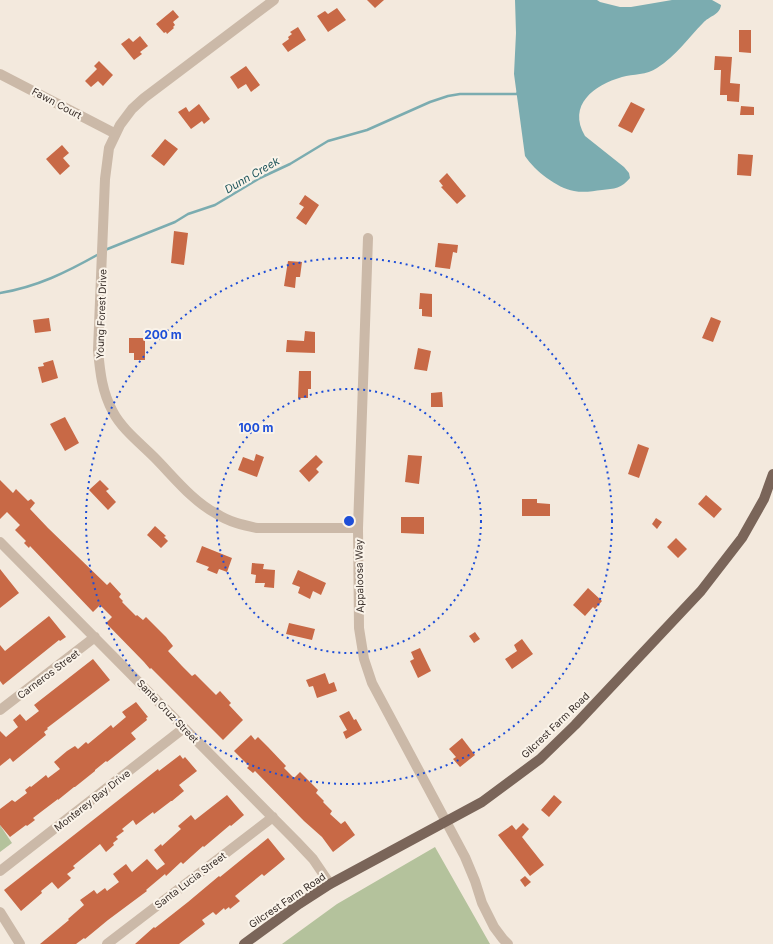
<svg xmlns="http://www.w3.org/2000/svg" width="773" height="944" font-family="Inter,sans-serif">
<rect width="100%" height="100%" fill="#f3e9dd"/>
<path fill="#b4c29c" d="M0 825 12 843 0 852Z
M435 847 490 944H282L337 904Z"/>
<path fill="#7bacb0" d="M515 0H597L600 2 620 7H631L672 0H712L721 5C720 15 709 16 703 23 688 38 676 56 657 68 647 75 633 74 622 77 594 85 567 105 585 136L624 167 629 173 630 178C622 188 614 189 602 190 593 191 584 193 574 191 557 188 535 171 525 156L514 74 516 33Z"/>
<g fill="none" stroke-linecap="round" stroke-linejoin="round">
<path stroke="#7bacb0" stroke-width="2.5" d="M105 250 175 222 188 214 215 205 260 178 290 164 328 141 367 130 430 102 448 96 460 94H517L518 92
M0 293C37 287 67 272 99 254"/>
</g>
<path fill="#c86946" d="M367 0H384L375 8Z
M337 8 346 20 328 32 317 16 325 11 328 14Z
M173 10 179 17 173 22 175 25 173 27 174 28 167 34 166 32 164 33 156 24Z
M298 27 306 40 288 52 282 44 289 39 288 37 292 34 290 32Z
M739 30H751V53L739 52Z
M140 36 148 46 140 52 142 54 134 60 121 44 129 38 133 42Z
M715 56 732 57 730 83 740 84 739 102 727 101V95H720L721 70H714Z
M99 61 113 75 103 86 98 81 91 87 85 81 97 69 94 66Z
M246 66 260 85 251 92 246 84 238 89 230 77Z
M631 102 645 109 632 133 618 126Z
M199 104 210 119 204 124 202 121 191 129 178 112 186 107 189 112Z
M741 106 754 107V115H740Z
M165 139 178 149 164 166 151 156Z
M62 145 69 153 63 158 70 166 60 175 46 159Z
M738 154 753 155 751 176 737 175Z
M447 173 466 196 457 204 441 187 443 186 439 181Z
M305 195 319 205 306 225 296 218 304 207 299 204Z
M174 231 188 233 184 265 171 263Z
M438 243 458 245 457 253 453 252 450 269 435 267Z
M288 261 302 262 300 277H296L295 288 284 286Z
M420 293 432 294V317L422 316V309H419Z
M711 317 721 321 713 342 702 338Z
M49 318 51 331 35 333 33 320Z
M305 331 315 332V353L286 352 287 340 304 341Z
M129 338H145V360H134V353H129Z
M418 348 431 351 427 371 414 369Z
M53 360 58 378 42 383 38 367 44 366 43 363Z
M299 371H311V389H308V398H298Z
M442 392 443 407H431V393Z
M65 417 79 443 65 451 50 424Z
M638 444 649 448 639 478 628 474Z
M256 454 264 457 257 477 238 470 243 457 254 461Z
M316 455 323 462 316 469 319 472 309 482 299 471Z
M408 455 422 456 419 484 405 482Z
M0 480 13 493 16 489 28 501 31 499 35 503 30 509 48 528 107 585 110 582 121 594 119 597 123 601 122 602 136 616 137 615 143 620 146 617 166 637 173 646 168 651 182 666 192 676 195 674 216 695 220 691 231 703 229 705 243 720 223 740 151 668 150 669 144 662 106 623 112 617 100 605 93 612 30 546 29 548 24 543 26 541 15 530 20 525 7 512 0 519Z
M100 480 109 489 106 491 116 502 108 510 89 490Z
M706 495 722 509 714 518 698 504Z
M522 499H537V503L550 504V516H522Z
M401 517H424V534L401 533Z
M656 518 662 522 657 529 652 524Z
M155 526 166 536 164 537 168 541 161 548 147 535Z
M676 538 687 549 678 558 667 547Z
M202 546 232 558 227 572 219 569 217 574 207 570 209 567 196 562Z
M252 563 264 564 263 569 275 570 274 588 264 587 265 583H255L256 575 251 574Z
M0 569 19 593 0 608Z
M298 570 326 583 321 595 313 591 310 599 298 593 300 587 292 584Z
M588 588 602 601 595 609 593 607 585 616 573 605Z
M49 616 66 637 60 641 59 640 3 685 0 681V645L5 651Z
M289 623 315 629 312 640 286 634Z
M475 632 480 639 474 643 469 636Z
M522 639 533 654 512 669 505 659 517 651 514 645Z
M420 648 431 671 418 678 410 661 414 659 411 652Z
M93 659 110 680 47 728 48 729 44 732 46 735 13 762 10 758 0 766V731L6 737 18 727 13 720 20 714 26 721 39 711 34 705Z
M325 673 329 684 334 682 337 691 317 698 313 686 309 687 306 680Z
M136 702 148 717 146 718 147 720 131 733 136 739 107 762 106 761 95 770V771L75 787H74L58 800V799L33 818 35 820 27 826 26 825 10 837 0 825V809L12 800 15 802 27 793 25 790 30 786 31 787 46 775 48 778 60 769 54 762 67 751 75 746 78 749 86 742 88 744 111 725 113 728 126 717 122 712Z
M349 711 354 720 356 719 362 730 346 739 343 732 347 730 339 716Z
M251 735 255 740 258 737 268 747 286 766 284 768 294 778 300 772 318 790 316 793 324 801 323 802 332 811 330 814 341 824 345 821 355 835 333 852 322 837 304 821 255 771 253 773 247 768 249 766 234 751Z
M462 738 475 755 460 767 453 759 456 757 449 749Z
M180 755 183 759 185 757 197 771 179 785 184 791 172 801H171L154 814 153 812 136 825 133 820 122 829 124 831 116 837 118 839 113 843 114 845 106 852 100 844 73 866 75 868 67 874 71 878 58 889 52 882 41 891 42 893 21 911 4 890 158 769 159 771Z
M227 795 244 815 231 826 230 825 204 847 203 846 183 864 181 862 166 876 165 874 146 890 147 891 108 920 85 939 84 938 76 944H40L69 920 68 919 84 905 80 900 94 890 97 894 105 888 107 891 119 882 113 874 126 864 132 872 147 859 157 870 165 864 154 850 161 844 162 846 181 829 178 826 191 815 195 820Z
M554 795 562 802 549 817 541 810Z
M523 823 529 829 522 837 544 865 530 876 498 835 512 825 516 830Z
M268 838 285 859 264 876 262 874 235 896 240 901 230 909 229 907 225 910 224 908 216 915 213 912 202 920 205 924 179 944H135L154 927 155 928 188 902 219 876 220 877Z
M525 876 531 882 525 887 520 880Z"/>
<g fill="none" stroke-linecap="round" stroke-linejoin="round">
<path stroke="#cbb9a8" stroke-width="10" d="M274 0 144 98 132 109 120 125 109 148 105 179 98 350C100 372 102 392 113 412 122 429 140 443 154 457 173 476 192 501 217 514 229 522 243 525 257 528H358
M0 74 114 133
M368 238 358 528 359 628 364 659 372 683 465 857 475 881 482 903 494 927 503 939 508 944
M0 542 296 841 313 859 330 884
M0 710 95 637
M0 871 184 728
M0 912 20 944
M107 944 273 817"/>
<path stroke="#7a6559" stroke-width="10" d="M244 944 299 904 330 884 482 802 540 759 575 725 701 591 742 538 764 499 773 474"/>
</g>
<g fill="none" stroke="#1d4ed8" stroke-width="2" stroke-dasharray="2 4">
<circle cx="349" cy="521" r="132"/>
<circle cx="349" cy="521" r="263"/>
</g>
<g text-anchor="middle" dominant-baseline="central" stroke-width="4" stroke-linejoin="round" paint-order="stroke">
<g font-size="10" fill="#382e29" stroke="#faf3e9">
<text transform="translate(57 103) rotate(28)">Fawn Court</text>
<text transform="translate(101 314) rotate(-88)">Young Forest Drive</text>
<text transform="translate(359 576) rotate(-91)">Appaloosa Way</text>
<text transform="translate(48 674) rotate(-37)">Carneros Street</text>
<text transform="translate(168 711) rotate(46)">Santa Cruz Street</text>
<text transform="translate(555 725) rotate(-44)">Gilcrest Farm Road</text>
<text transform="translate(92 800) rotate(-38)">Monterey Bay Drive</text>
<text transform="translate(190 880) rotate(-37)">Santa Lucia Street</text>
<text transform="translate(287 900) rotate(-34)">Gilcrest Farm Road</text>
</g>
<g font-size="11" font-style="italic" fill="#1d545a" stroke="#faf3e9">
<text transform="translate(252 175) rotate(-30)">Dunn Creek</text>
</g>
</g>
<circle cx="349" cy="521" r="6" fill="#1d4ed8" stroke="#faf3e9" stroke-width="2"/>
<g font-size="12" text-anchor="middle" font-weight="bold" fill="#1d4ed8" stroke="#faf3e9" stroke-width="4" stroke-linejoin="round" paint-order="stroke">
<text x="163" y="339">200 m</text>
<text x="256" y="432">100 m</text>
</g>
</svg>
